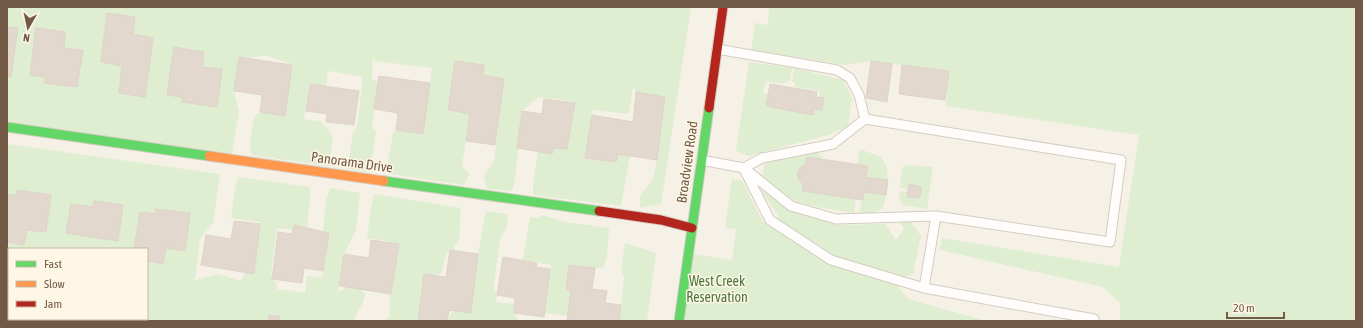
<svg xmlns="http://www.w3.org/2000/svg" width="1363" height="328" font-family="'Asap Condensed',sans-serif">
<rect width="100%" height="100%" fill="#f6f1e6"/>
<path fill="#dfedd1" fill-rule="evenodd" d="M7 7H691L661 204 640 208V196L653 179 657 160 665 98 636 92 633 86 629 114 593 110 585 158 616 162 618 154 630 156 621 206 533 195V183L538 151 553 148 567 149 575 103 571 101 539 97 522 111 515 180 512 191 487 189 484 176 494 161 504 79 483 75 484 65 455 61 448 109 470 114 462 166 469 174 464 185 389 174 388 162 393 133 396 130 423 134 432 68 375 61 373 58 372 79 378 81 372 127 376 132 372 160 368 172 347 169 353 133 357 127 363 77 328 71 326 86 309 84 304 119 322 122 333 137 329 166 251 155 250 143 254 117 260 112 285 115 292 64 267 56 239 58 234 91 239 112 232 154 7 122Z
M769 7H1356V321H1120V303L1103 287 940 250 942 238 1119 267 1139 135 946 106 948 71 871 61 845 65 751 50 755 23 768 25Z
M749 62 792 68 790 81H786L785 84 766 81 763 93 768 94 766 106 813 114 814 109 822 110 824 99 819 98 820 91 795 87V82H792L794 68 843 80 852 98 848 126 828 135 749 156 736 151Z
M7 144 220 174 213 223 200 239 195 280 218 274 241 281 247 270H254L260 222 231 218 235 188 238 177 310 187V199L307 227 294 225 293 230 277 228 271 274 277 285V289L305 293 307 276 322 278 329 233 323 232 326 201 330 188 360 193 356 230 344 254 338 292 354 283 365 294 363 302 353 321H279L280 315 271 314 270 321H7ZM9 249H147V319H9Z
M860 149 881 157 887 167 888 180 866 177 868 166 857 164Z
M818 150 822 159 807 157 805 165 800 168 797 173 799 180 803 184 802 191 856 199 854 213C831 209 799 206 779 193 773 189 768 183 763 178L764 165 771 161Z
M909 165 933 167 927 209 903 205 899 198V191L908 192 907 197 920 198 921 187 909 185 908 189 900 188 902 168 904 166Z
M732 179 742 181 763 222 779 217 760 189 791 211 838 225 885 224 896 240 904 229 899 221 911 222 921 236 913 274 903 277 895 274 893 280 908 299 986 321H678L687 253 732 260 736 229 725 228Z
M864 192 886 195 883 208 871 214 859 213Z
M374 194 461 208 459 241 455 245 454 250H450L446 254 442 271 431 284 422 283 418 321H382L389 318 391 258 394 242 367 238 371 208Z
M486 211 508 214 507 227 500 239 493 291 497 292 496 302 515 304 514 313 519 321H446L458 304 472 302 478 254Z
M542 215 565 222 609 228 607 258 603 268H595L571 291 568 316 544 313 551 265 523 260 530 217 538 218Z
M625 243 656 253 647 321H619L624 277 621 270Z"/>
<path fill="#e2d8ce" stroke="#ded4c9" d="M107 13 135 17 133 34 153 38 145 97 119 93 122 66 101 62Z
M7 27 18 28 11 77 7 76Z
M36 28 65 32 64 48 83 50 77 87 44 83 45 77 30 75Z
M174 47 204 52 202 67 222 69 217 107 182 102V97L167 95Z
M239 57 292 65 285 116 260 112 262 95 234 91Z
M455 61 484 65 483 75 504 79 495 145 466 141 470 114 448 110Z
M871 61 892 64 887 102 866 98Z
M902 65 949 71 945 100 899 94Z
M379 76 430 83 423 134 396 130 398 113 374 109Z
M310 84 359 91 354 125 326 122 327 114 306 111Z
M770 84 817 92 816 97 824 98 822 110 814 109 813 115 766 106Z
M636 92 665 97 657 160 618 154 616 162 585 158 592 115 633 122Z
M544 99 575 103 567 149 553 148 552 154 517 148 522 111 542 114Z
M807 157 868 166 866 177 888 180 886 195 864 192 863 200 802 191 803 184 799 180 797 173 800 168 805 165Z
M909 184 921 187 920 198 907 197Z
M17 190 51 195 46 232 27 230 24 245 7 242V194L16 196Z
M94 201 123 205 118 241 66 233 71 204 93 207Z
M155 209 190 213 185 251 166 248 163 264 147 261V249H134L140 212 155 214Z
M234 221 260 224 254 274 201 265 206 235 231 239Z
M294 225 329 233 323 271 304 268 302 283 272 279 278 232 292 234Z
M371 240 399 244 391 294 339 286 344 254 369 258Z
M450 250 478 254 471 313 449 310 447 321H418L424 274 446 277Z
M503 257 537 263 536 267 550 269 544 317 514 313 515 298 497 295Z
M569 265 595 268 592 289 607 291 605 303 621 305 619 321H567L571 291 566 290Z
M269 315 280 316 279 321H268Z"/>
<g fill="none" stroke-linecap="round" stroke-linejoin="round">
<defs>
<path id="lane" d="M717 49 837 70 850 78 859 95 865 119
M701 160 744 168 791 206 836 219 936 216 1110 242 1121 160 865 119 833 144 762 158 744 168
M745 171 770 220 831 260 924 288
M936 216 924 288 1094 319"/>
<path id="fast" d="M7 127 209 156
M384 181 599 211
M679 321 709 108"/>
<path id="slow" d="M209 156 384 181"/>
<path id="jam" d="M709 108 723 7
M599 211 661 220 692 228"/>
</defs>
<use href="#lane" stroke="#d4ccc1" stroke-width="11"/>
<use href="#fast" stroke="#d6cdc3" stroke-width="11"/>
<use href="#slow" stroke="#d6cdc3" stroke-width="11"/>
<use href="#jam" stroke="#d6cdc3" stroke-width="11"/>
<use href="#lane" stroke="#fefdfb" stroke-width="9"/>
<use href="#fast" stroke="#63d668" stroke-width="9"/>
<use href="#slow" stroke="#ff974d" stroke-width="9"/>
<use href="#jam" stroke="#b3261e" stroke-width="9"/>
</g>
<g text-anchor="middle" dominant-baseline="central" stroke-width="3" stroke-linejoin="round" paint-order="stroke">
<g font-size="14" fill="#725a47" stroke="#fff7e6">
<text transform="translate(352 162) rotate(8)">Panorama Drive</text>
<text transform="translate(687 162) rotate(-82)">Broadview Road</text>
</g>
<g font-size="14" fill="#4c7840" stroke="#fff7e6">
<text x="717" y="281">West Creek<tspan x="717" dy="16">Reservation</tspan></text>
</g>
</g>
<rect width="1363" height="328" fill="none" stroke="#725a47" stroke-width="16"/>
<rect x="8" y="248" width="140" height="72" fill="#fff7e6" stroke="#c7b8a6"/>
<rect x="16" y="261" width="20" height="6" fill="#63d668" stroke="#c7b8a6"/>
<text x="44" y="268" font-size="12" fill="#725a47">Fast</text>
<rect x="16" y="281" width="20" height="6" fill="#ff974d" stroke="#c7b8a6"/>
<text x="44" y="288" font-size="12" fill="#725a47">Slow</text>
<rect x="16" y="301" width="20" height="6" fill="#b3261e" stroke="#c7b8a6"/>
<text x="44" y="308" font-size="12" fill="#725a47">Jam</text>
<g transform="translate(28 28) rotate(189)" stroke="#fff7e6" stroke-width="3" paint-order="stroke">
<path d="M0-3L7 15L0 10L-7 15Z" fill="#725a47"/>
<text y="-6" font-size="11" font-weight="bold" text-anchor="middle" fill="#725a47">N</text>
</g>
<path d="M1227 312v6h57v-6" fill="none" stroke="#725a47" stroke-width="2"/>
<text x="1233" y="312" font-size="12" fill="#725a47" stroke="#fff7e6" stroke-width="3" paint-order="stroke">20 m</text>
</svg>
